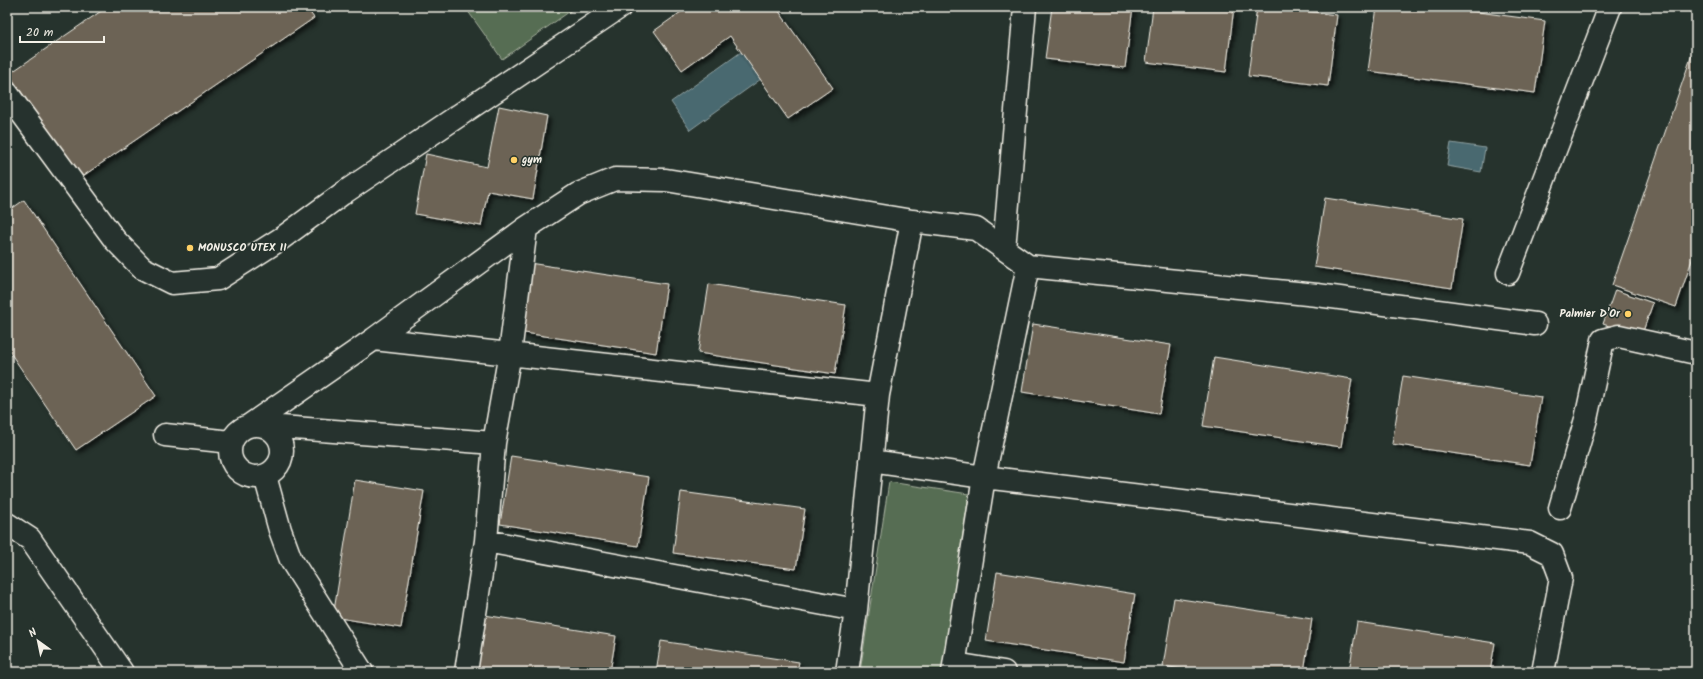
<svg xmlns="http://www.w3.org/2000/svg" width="1703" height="679" font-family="Kalam,sans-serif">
<defs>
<filter id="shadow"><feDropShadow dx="3.5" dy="3.5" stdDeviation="2" flood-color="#0009"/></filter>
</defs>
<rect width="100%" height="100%" fill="#26332d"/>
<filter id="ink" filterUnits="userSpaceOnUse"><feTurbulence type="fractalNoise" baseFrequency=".025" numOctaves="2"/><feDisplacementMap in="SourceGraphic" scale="8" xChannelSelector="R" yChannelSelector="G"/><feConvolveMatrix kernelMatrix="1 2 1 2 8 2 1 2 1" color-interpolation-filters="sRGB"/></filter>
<g filter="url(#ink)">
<path fill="#566d52" stroke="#a5af9d" d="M465 7H576L502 59Z
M889 482 969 494 942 672H860Z"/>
<path fill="#496970" stroke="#8d9fa0" d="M741 52 761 79 690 130 671 102Z
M1451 143 1485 148 1481 172 1447 166Z"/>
<path fill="#6c6454" stroke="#f4f1e8" filter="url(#shadow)" d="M107 7H306L314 18 80 178 9 74Z
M688 7H776L833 88 788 119 730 36 682 70 654 31Z
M1052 7H1133L1125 68 1045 59Z
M1153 7H1234L1226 72 1146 62Z
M1257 7H1271L1337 15 1328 86 1248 76Z
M1377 7H1441L1545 21 1535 93 1368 71Z
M1696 43V248L1676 307 1612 285Z
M499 106 547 116 533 199 488 191 481 226 415 214 426 154 487 167Z
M1325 198 1463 219 1452 288 1314 267Z
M24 200 156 396 76 450 7 348V212Z
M529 263 667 284 656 353 518 332Z
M709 284 846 305 835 374 698 353Z
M1615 290 1653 303 1641 337 1603 324Z
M1033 324 1171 345 1159 414 1022 392Z
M1214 357 1352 379 1341 447 1203 426Z
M1403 376 1541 397 1530 465 1392 444Z
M511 456 649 477 638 546 500 524Z
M355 480 424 491 401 628 333 617Z
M681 492 805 509 796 569 673 553Z
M997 572 1135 594 1124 662 986 641Z
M1174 598 1312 619 1304 672H1200L1163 666Z
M478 614 616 636 610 672H469Z
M1357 622 1495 643 1490 672H1349Z
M661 641 799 662 797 672H656Z"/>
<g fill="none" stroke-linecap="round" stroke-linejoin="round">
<defs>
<path id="minor" d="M7 93 115 240 142 268 172 283 218 279 282 238 342 194 620 7
M1004 249 1025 7
M1508 273 1610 7
M374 339 878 395
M230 451a26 26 0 1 1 52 0a26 26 0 1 1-52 0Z
M250 425 374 339 526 228 578 194 615 179 666 180 912 221 976 229 1028 266 1317 295 1535 324
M267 426 494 443
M165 435 231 442
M871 461 984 477 1530 543 1552 554 1561 578 1543 672
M265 476 280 530 291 560 362 672
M1560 508 1586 419 1603 340 1619 336 1696 353
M7 524 30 539 122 672
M486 541 856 610
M955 664 1004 672
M466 672 486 541 494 443 510 353 526 228
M847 672 856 610 878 395 912 221
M953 672 984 477 1028 266"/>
</defs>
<use href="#minor" stroke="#f4f1e8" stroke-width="25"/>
<use href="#minor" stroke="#26332d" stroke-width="22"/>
</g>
</g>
<g fill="#ffd166" stroke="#26332d" stroke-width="1.5">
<circle cx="514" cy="160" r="4"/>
<circle cx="190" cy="248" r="4"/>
<circle cx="1628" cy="314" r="4"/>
</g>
<g text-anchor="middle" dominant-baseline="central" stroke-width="3" stroke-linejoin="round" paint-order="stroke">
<g font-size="11" font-weight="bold" fill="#f4f1e8" stroke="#26332d" text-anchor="start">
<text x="522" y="160">gym</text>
<text x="198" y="248">MONUSCO UTEX II</text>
<text x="1620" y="314" text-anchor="end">Palmier D'Or</text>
</g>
</g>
<rect width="1703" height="679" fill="none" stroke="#26332d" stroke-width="24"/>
<rect x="12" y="12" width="1679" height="655" fill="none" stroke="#f4f1e8" stroke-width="1.5" filter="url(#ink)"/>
<g transform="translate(38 641) rotate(327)" stroke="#26332d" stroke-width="3" paint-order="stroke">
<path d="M0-3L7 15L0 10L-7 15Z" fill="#f4f1e8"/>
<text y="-6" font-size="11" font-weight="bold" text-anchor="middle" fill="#f4f1e8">N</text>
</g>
<path d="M20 36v6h84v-6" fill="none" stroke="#f4f1e8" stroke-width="2"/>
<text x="26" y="36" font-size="12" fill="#f4f1e8" stroke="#26332d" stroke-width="3" paint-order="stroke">20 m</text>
</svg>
